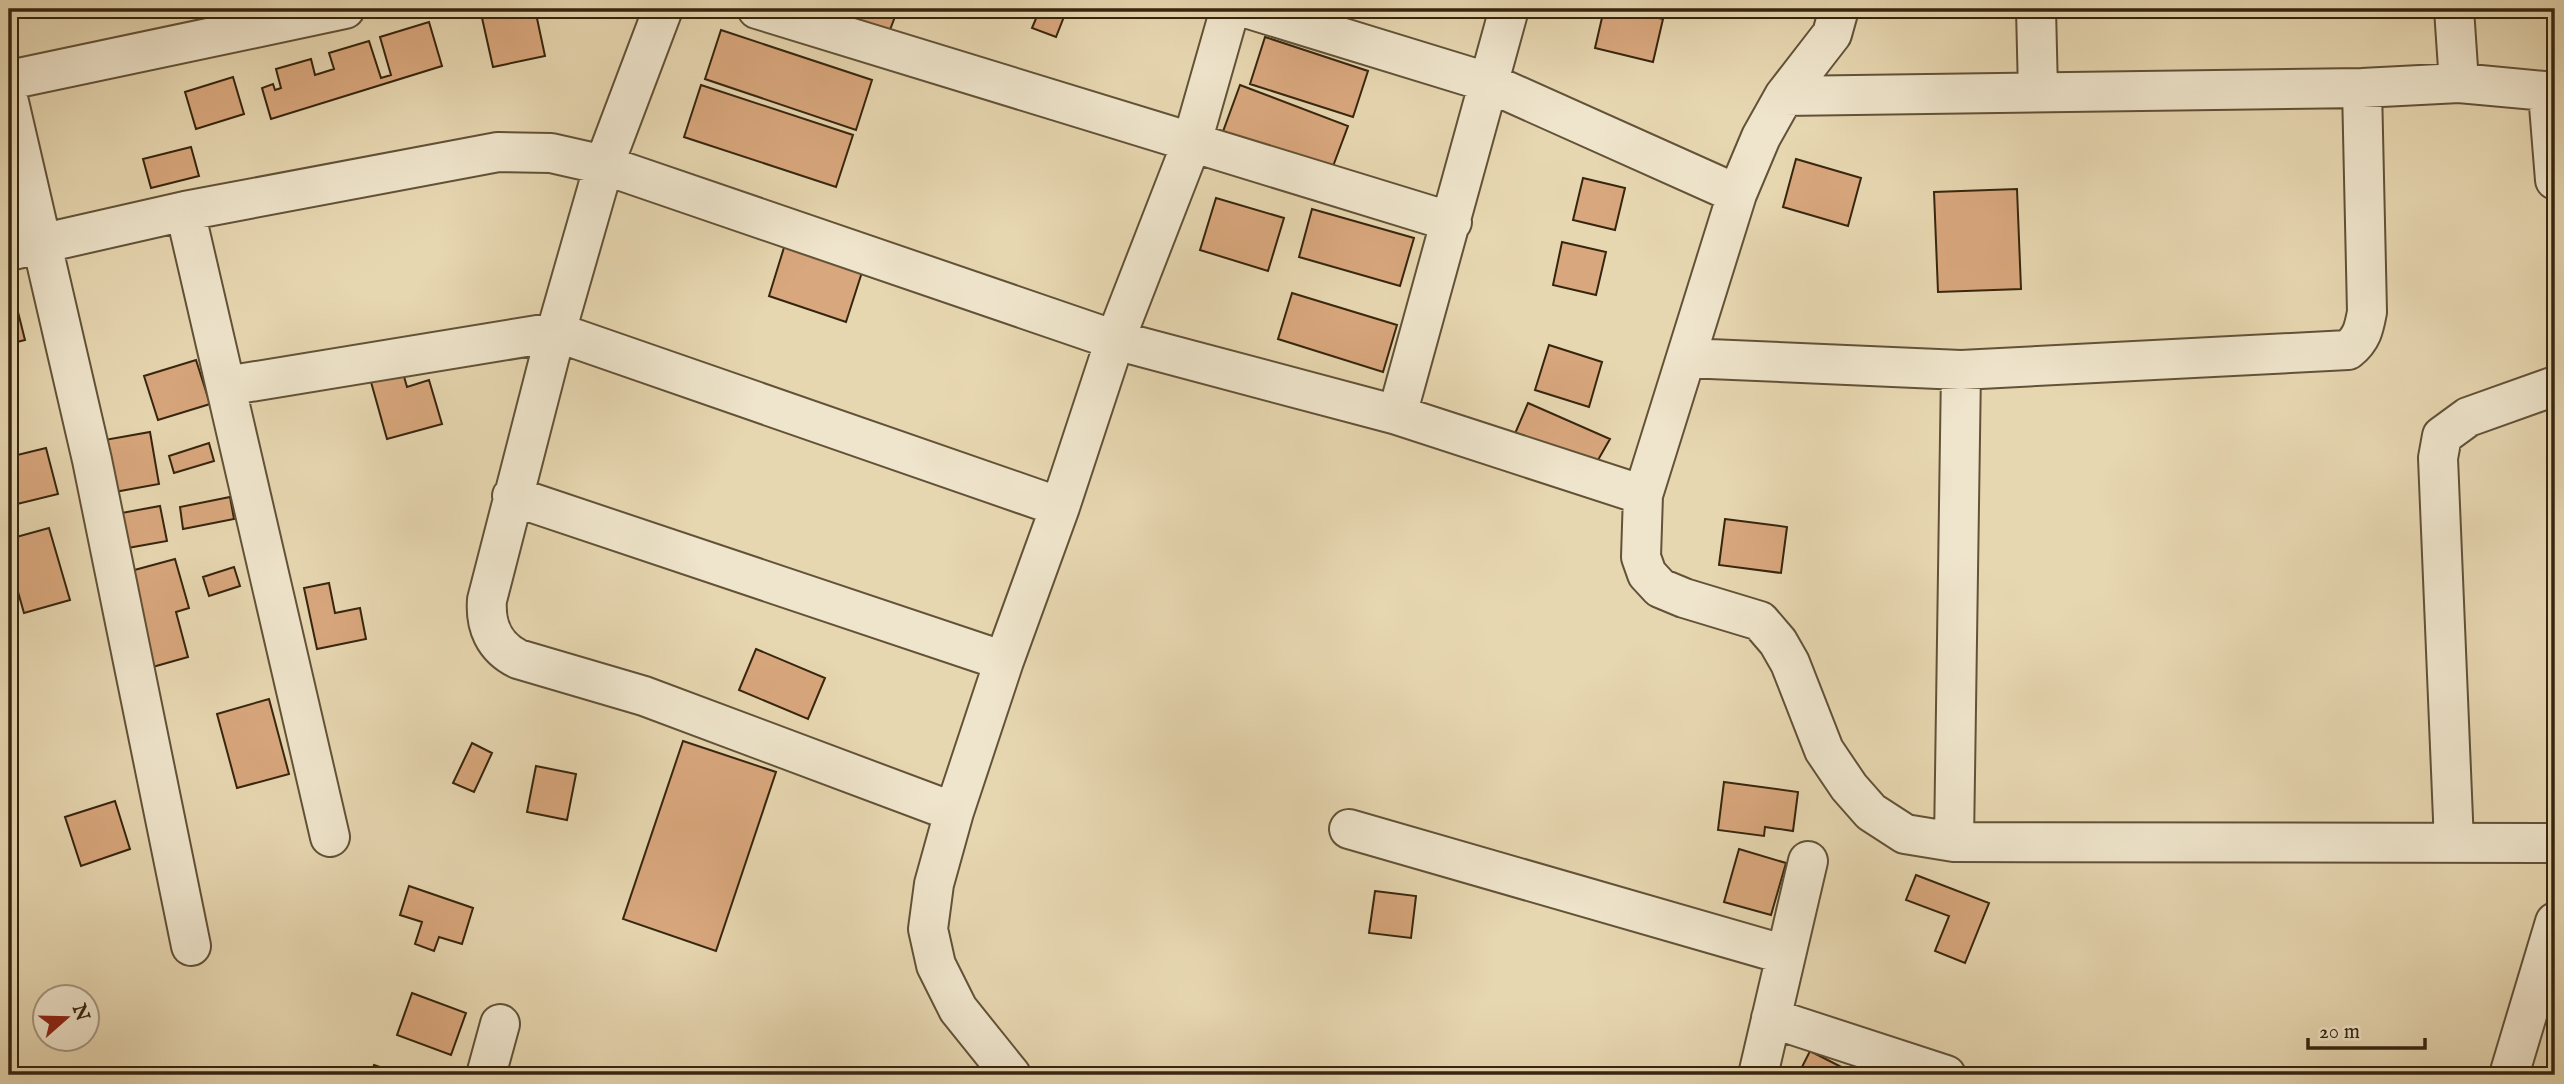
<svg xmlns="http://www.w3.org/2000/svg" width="2564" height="1084" font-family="'IM FELL English',serif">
<rect width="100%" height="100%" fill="#e7d7b1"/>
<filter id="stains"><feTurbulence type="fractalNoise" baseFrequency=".00286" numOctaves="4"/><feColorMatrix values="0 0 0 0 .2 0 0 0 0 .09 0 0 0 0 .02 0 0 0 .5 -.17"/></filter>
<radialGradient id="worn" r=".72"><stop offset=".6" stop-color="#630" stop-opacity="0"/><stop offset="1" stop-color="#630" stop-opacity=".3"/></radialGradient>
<path fill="#d9a77d" stroke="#36250e" stroke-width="2" d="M480 9H535L545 56 493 67Z
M802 9H898L886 40Z
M1040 9H1067L1056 37 1032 28Z
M1604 9H1621L1663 19 1653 62 1595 48Z
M429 22 442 66 271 119 262 88 273 84 275 90 281 88 276 69 311 59 315 75 334 69 329 53 369 41 381 78 391 75 380 37Z
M721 30 872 80 856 130 705 79Z
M1265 37 1368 71 1353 117 1250 84Z
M233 77 244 114 196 129 185 92Z
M701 85 853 135 836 187 684 137Z
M1240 85 1348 126 1329 177 1221 137Z
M191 147 199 176 151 188 143 159Z
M1796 159 1861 178 1848 226 1783 207Z
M1583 178 1625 188 1615 230 1573 220Z
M2017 189 2021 289 1938 292 1934 192Z
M1216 198 1284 218 1268 271 1200 250Z
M1312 209 1414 238 1400 286 1299 257Z
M786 241 864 266 846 322 769 296Z
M1562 242 1606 252 1596 295 1553 285Z
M1292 293 1397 325 1383 372 1278 339Z
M14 296 25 340 9 344V298Z
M1549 345 1602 362 1589 407 1535 390Z
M196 360 210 404 158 420 144 376Z
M403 373 407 387 429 380 442 424 387 439 371 382Z
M1528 403 1610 439 1590 474 1511 443Z
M150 432 159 484 109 493 99 441Z
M209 443 214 461 174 473 169 456Z
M46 448 58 494 9 506V457Z
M230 497 234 519 183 529 180 507Z
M160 506 167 541 122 549 116 514Z
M1725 519 1787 527 1781 573 1719 565Z
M49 528 70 600 24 613 9 560V539Z
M175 559 189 608 176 612 188 657 142 670 116 575Z
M234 567 240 586 209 596 203 577Z
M329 583 335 613 360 608 366 639 317 649 304 588Z
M756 649 825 678 808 719 739 690Z
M269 699 289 774 237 788 217 714Z
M683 741 776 772 716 951 623 919Z
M472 743 492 753 474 792 453 783Z
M536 766 576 774 567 820 527 812Z
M1724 782 1798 792 1793 831 1765 827 1764 836 1718 830Z
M115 801 130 849 81 866 65 817Z
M1739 849 1786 863 1771 915 1724 902Z
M1916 875 1989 903 1965 963 1935 951 1949 916 1906 900Z
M409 886 473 908 462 944 439 937 434 951 415 944 422 922 400 915Z
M1375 891 1416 896 1411 938 1369 933Z
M412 993 466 1013 451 1055 397 1035Z
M1810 1051 1857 1075H1798Z
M374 1065 403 1075H371Z"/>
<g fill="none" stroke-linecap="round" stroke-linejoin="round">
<defs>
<path id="minor" d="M663 9 604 165 556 332 487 600C485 626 494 647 518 659L644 696 954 812
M757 9 1452 222
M1249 9 1487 82 1737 194
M2036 9 2038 92
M2454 9 2459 83
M9 80 345 9
M2548 93 2555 180
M1784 96 2362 88 2459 83 2555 92
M9 102 92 460 191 946
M185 211 330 837
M9 251 185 211 498 152 551 153 604 165 1115 340 1397 415 1643 495 1641 557 1647 574 1660 588 1684 598 1760 621 1778 642 1790 663 1824 750 1849 787 1871 812 1905 834 1954 842 2555 843
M1686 358 1961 370 2348 350C2362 339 2364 328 2367 312L2362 88
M226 386 556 332 1060 507
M1397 415 1509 9
M1643 495 1737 194 1761 137 1784 96 1832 34 1839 9
M512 496 1004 661
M1349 829 1786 955
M1954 842 1961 370
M2454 843 2438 458 2442 436 2468 417 2555 386
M1771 1018 1946 1075
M486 1075 500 1024
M1011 1075 958 1009 936 965 928 929 934 884 954 812 1004 661 1060 507 1115 340 1192 142 1230 9
M1758 1075 1808 861
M2509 1075 2555 922"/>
</defs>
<use href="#minor" stroke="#625237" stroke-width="42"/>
<use href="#minor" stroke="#efe5cc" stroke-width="38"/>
</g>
<rect width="2564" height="1084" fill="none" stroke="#e7d7b1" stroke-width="35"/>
<rect x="10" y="10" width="2543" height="1063" fill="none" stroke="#36250e" stroke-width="3.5"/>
<rect x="18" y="18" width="2529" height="1049" fill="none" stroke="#36250e" stroke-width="2"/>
<g transform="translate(66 1018) rotate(70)"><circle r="33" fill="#efe5cc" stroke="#a59880" stroke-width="2"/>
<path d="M0-5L12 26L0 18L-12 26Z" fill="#8f2418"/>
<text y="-10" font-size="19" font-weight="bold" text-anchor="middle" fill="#36250e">N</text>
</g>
<path d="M2308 1038v10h117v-10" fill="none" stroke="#36250e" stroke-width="3.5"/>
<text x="2319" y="1038" font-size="21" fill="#36250e" stroke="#efe5cc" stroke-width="5" paint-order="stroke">20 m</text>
<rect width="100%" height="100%" filter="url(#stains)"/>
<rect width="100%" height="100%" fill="url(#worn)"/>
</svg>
